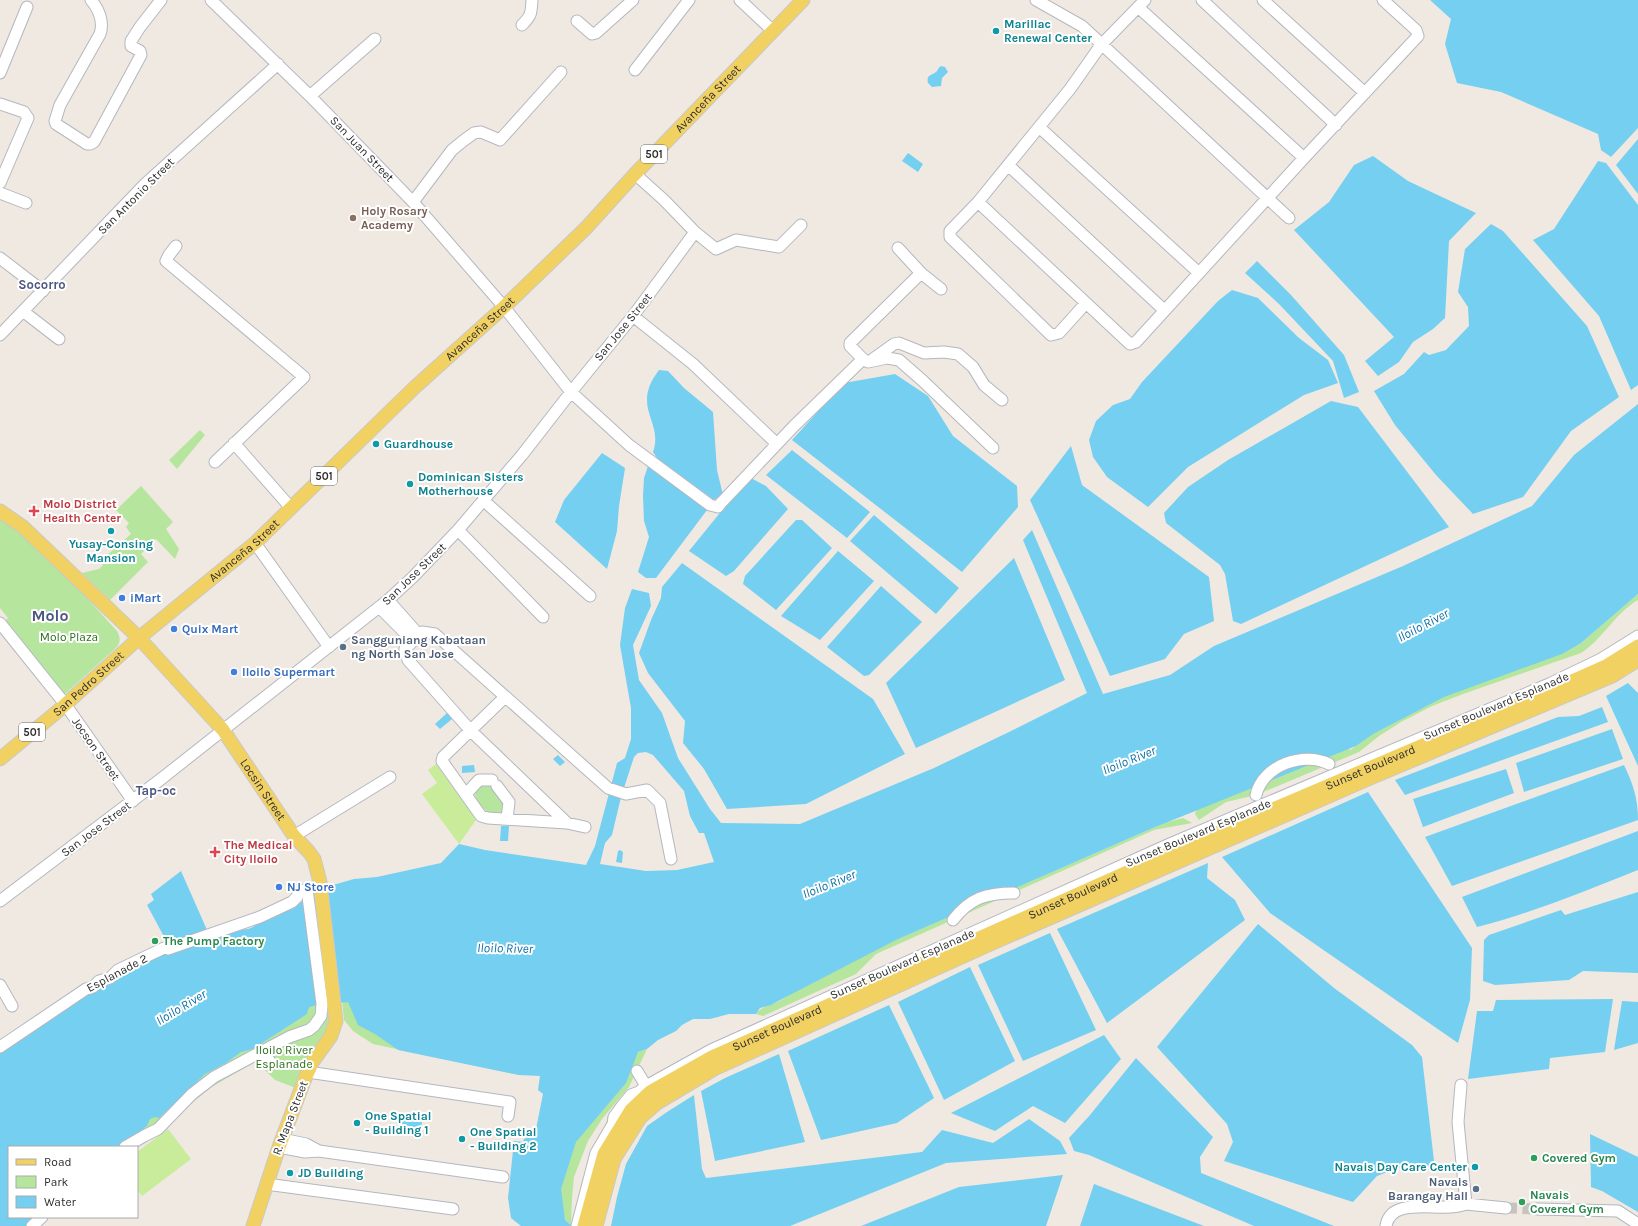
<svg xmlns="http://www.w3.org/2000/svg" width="1638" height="1226" font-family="Karla,sans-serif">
<rect width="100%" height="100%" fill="#efe9e1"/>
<path fill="#b6e59e" d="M200 430 205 435 177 469 169 460Z
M141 486 173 522 166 529 179 549 175 559 156 539 141 554 148 562 110 600 82 573 99 569 102 566 105 557 131 534 126 527 129 523 116 510Z
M0 519C44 550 81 591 117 631 120 637 121 641 117 647L65 694 5 621 8 618 0 608Z
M1638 594V600C1615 613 1603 639 1581 653L1463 694 1432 706 1401 722 1379 736 1359 752 1256 795 1226 802 1199 820 1195 814 1197 807 1343 744 1350 750 1356 746 1357 742 1429 702 1581 643Z
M490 782 505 799 504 813 487 812C478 801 471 798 478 784Z
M1183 818 1192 823 1154 830 876 954 856 974 763 1016 756 1014C762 1005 774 1005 783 999 790 995 795 987 801 981L1167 822Z
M341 991 519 1075 373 1044 353 1031 344 1020Z
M328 1003 330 1024 326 1034 296 1088 275 1080 256 1061 210 1088 137 1148 107 1147 184 1082 246 1049H253L288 1009Z
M647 1049 629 1087 602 1119 588 1141 574 1177 572 1198 571 1225 565 1220 558 1180 573 1142 638 1052Z"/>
<path fill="#c9ec9a" d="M436 764 476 820 459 844 422 794 437 783 428 770Z
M168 1129 191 1159 142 1196 137 1190V1152Z"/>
<path fill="#75cff0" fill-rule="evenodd" d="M1430 0H1638V128L1611 157 1601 150 1598 134 1501 92 1457 83 1445 44 1451 19Z
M941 66 945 67 948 72 942 78 941 86 932 87 928 83C926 74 932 76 937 71 938 69 939 67 941 66Z
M1638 139V194L1616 165Z
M908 153 923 164 918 172 902 161Z
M1373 156 1408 181 1476 213 1449 241 1445 318 1433 329 1413 342 1399 362 1378 376 1365 361 1394 337 1294 230 1329 202 1354 165Z
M1598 161 1606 163 1638 205V385L1631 390 1599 316 1533 240 1554 229Z
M1491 224 1503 231 1587 326 1619 397 1571 431 1523 497 1473 514 1436 475 1395 425 1374 391 1404 374 1424 352 1429 355 1446 350 1469 326 1468 307 1458 292 1465 249Z
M1257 261 1291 295 1344 355 1359 392 1344 398 1333 361 1279 304 1245 273Z
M1232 290 1258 298 1299 338 1328 360 1338 383 1304 395 1188 467 1148 507 1107 477 1093 457 1089 440 1096 421 1113 405 1130 399 1142 382 1218 301Z
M659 370 668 371 684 388 713 412 717 470 723 495 714 500 657 458 653 452C664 421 630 408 659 370Z
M895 374 928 396 953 436 1017 486 1018 507 962 572 792 440 844 383Z
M1331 401 1358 407 1449 527 1241 624 1233 621 1225 574 1220 565 1166 523 1164 513 1188 487 1228 460Z
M1638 404V594L1581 643 1562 654 1444 697 1373 734 1356 746 1153 828 896 940 784 998 771 1005 760 1008 756 1014H729L710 1019H693L682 1025 676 1031 658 1040 647 1049 638 1052 626 1083 576 1142 561 1189 565 1220 572 1226H521L511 1218 508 1198 514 1141 523 1142 524 1139 535 1134 543 1094 538 1090 540 1076 519 1075 398 1050 375 1034 358 1025 348 1002C341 1003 314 1003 309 1008 307 1010 308 1012 307 1014L253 1049 241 1052 226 1063 205 1074 159 1118 155 1117 150 1119 147 1126 121 1147H9V1217H38L28 1226H0V1051L87 991 164 951 236 929C246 931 255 928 260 920L304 901 333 885 354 879 377 877 441 863 459 844 485 850 586 865 595 846 617 763 625 758 631 739V708L620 645 625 608 632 589 649 593 651 606 633 645 639 680 662 713 678 758 710 809 721 823 800 824 934 768 1009 732 1087 693 1023 540 1032 530 1103 694 1170 675 1214 646 1403 566 1532 506 1574 455ZM646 752 653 755 684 791 690 816 699 833H704L714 862 677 870 646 871 600 864 605 843 612 835 621 797 634 757 638 753Z
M1071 446 1082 485 1209 577 1214 621 1184 634 1165 659 1110 676 1030 500Z
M792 450 870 512 847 538 766 475Z
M602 453 625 468 619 506 617 531 607 569 555 522 564 500Z
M649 463 704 503 707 510 656 578H646L638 572 649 537 644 521 643 496 644 478Z
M749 477 766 486 788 509 734 571 726 576 689 551Z
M874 515 959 588 936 614 850 541Z
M796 520H802L832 548 776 610 743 584 745 576Z
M838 551 874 581 820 640 781 616Z
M1014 558 1065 680 916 748 886 683Z
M682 563 873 699 905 754 806 804 727 809 704 769 683 743 685 721 648 673 639 653 651 620 661 598 662 587Z
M881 586 922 622 869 675 864 676 827 647Z
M45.5 615a4.5 4.5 0 1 1 9 0a4.5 4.5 0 1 1-9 0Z
M1628 683 1638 693V766L1606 696Z
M1602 707 1608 722 1405 795 1395 780 1558 717 1579 716Z
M447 713 452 719 440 729 435 724Z
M1612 729 1623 759 1524 792 1516 763Z
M558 755 565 762 560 766 553 759Z
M474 765 475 772 462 773V766Z
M1624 765C1633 784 1638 798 1638 820L1452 886 1425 837Z
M1506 769 1514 793 1423 827 1413 799Z
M1368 792 1472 948 1470 1000 1458 1043 1270 913 1222 857Z
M501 826H509L508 841H500Z
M1638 831V870C1585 891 1532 913 1477 927L1462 897Z
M620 850 623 852 622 863 616 862 618 851Z
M1208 863 1207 878 1235 900 1245 920 1107 1023 1057 929Z
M181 871 207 930 168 944 147 905 154 900 151 894Z
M1638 892V973L1583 971 1569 980 1495 985 1483 981 1484 940 1489 935 1561 910 1565 915Z
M1258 924 1334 988 1412 1045 1422 1057 1434 1161 1426 1170 1398 1168 1377 1176 1353 1202 1224 1161 1233 1142 1227 1124 1157 1047Z
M1050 933 1096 1030 1023 1061 978 965Z
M970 967 1015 1061 944 1100 898 1002Z
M1613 999 1605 1052 1550 1058 1549 1069 1468 1079 1477 1011H1493L1496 1000Z
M1622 1001 1638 1002V1043L1614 1050Z
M889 1005 934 1098 897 1123 821 1140 788 1051Z
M1104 1035 1121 1059 1065 1123 1033 1106 995 1131 951 1113Z
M779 1054 805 1142 715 1161 701 1091 725 1078Z
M1136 1058 1213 1137 1200 1157 1201 1173 1334 1226H1254L1089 1155 1074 1151 1069 1138 1090 1115Z
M694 1095 702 1169 706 1178 922 1152 942 1130 993 1143 1029 1119 1060 1141 1067 1154 946 1163 790 1226H611L617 1197 626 1164 647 1126 667 1112Z
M401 1118 422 1122 421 1128 412 1127 410 1136 399 1134Z
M1590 1134 1638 1157V1212L1602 1191 1591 1187Z
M1063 1175 1046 1226H861L959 1187Z
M1094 1184 1204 1226H1080Z"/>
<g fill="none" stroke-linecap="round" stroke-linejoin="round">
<path stroke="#c8c4bd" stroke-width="11" stroke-dasharray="11 5.5" stroke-linecap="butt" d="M1506 1208 1537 1209"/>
<defs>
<path id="minor" d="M91 0C99 9 104 22 100 34L60 105 55 121 56 124 87 144H90L94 142 141 55 140 51 131 46V41L140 27 161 0
M211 0 310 96 413 202 504 307 571 392 629 445 710 505 718 507 721 503 794 426 863 359 868 362 887 358 899 360 923 381 993 448
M740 0 773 31
M1036 0 1082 26 1289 218
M1202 0 1336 125
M1263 0 1365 93
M1138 7 1304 158
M577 21 592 34 596 33 633 0
M522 25C532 15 531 13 532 0
M635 70 689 0
M0 73 27 7
M310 96 375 39
M0 104 24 112 28 118 0 183
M1039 127 1199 273
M1008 165 1164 310
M0 193 26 203
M413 202 452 150 463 141 474 133 481 132 500 140 561 72
M978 202 1130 344 1136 342 1304 158 1418 36 1416 30 1383 0
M695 232 716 249 736 240 779 247 801 225
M176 246 169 255 166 261 304 377 215 462
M898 248 921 273 941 289
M0 258 43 291
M1086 303 1059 333 1051 335 950 237V231L978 202 1070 89 1101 45 1145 0
M24 312 59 339
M633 316 693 364 777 444
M0 335 145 184 278 64
M863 359 850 346V343L921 273
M873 359 894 344 899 343 924 353 944 352 958 354 973 367 984 385 1002 400
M234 443 291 508
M483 500 590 596
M458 530 543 617
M255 543 329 647
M388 600 419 635
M379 607 413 641
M0 623 65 704 133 801
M505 697 443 757 442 761 481 816 488 818 567 823 585 827
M497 786 509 802 507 819
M466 794 479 780H492
M1256 795C1263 765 1304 751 1329 764
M567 823 471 731 408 660 405 649 422 632 435 634 608 788 626 794 647 790 660 803 671 859
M294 836 390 777
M0 901 161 779 388 600 413 577 458 530 522 455 571 392 633 316 695 232 664 200 635 174
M953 920C970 898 986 893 1014 893
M0 985 12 1006
M0 1047 86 989 93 987 99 981 110 978 118 970 164 948 168 949 260 917 292 902 297 897 298 893 307 889 322 1004 321 1016 314 1026 309 1030 289 1037 214 1077 192 1094 158 1129 144 1136 125 1147
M262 1051 272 1064
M637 1071 646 1086
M308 1072 510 1102 508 1116
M1461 1085 1458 1122 1466 1204 1506 1208
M282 1139 306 1144 319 1151
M279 1147 305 1152 319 1151 503 1177
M266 1184 453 1209
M1537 1209 1618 1211 1638 1224
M32 1226 42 1217
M577 1226 596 1153 613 1124 614 1117 622 1106 631 1095 639 1092 646 1086 711 1050 1172 843 1549 684 1601 659 1638 636
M1386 1226C1391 1194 1443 1214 1466 1204"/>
<g id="major">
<path id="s1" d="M0 511 23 527 139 638 223 730 294 836 309 852 314 859 320 882 336 1021 331 1036 313 1061 304 1081 279 1147 253 1226"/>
<path id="s2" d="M0 759 58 711 139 638 255 543 414 388 504 307 586 228 635 174 803 0"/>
<path id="s3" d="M584 1226 604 1154 631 1110 650 1092 712 1057 1170 853 1552 690 1606 666 1638 646"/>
<path d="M596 1226 614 1159 640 1118 657 1103 714 1069 988 945 1368 779 1612 676 1638 660"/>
</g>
</defs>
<use href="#minor" stroke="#b4b7c1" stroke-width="13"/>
<use href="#major" stroke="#c9c9c9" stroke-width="15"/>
<use href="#minor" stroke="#fff" stroke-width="11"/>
<use href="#major" stroke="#f2d163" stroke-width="13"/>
</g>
<g fill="#0f9aa8" stroke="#fff" stroke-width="1.5">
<circle cx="996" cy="31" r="4"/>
<circle cx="376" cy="444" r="4"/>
<circle cx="410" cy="484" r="4"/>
<circle cx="111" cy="531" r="4"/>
<circle cx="357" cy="1123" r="4"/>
<circle cx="462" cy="1139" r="4"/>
<circle cx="1475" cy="1167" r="4"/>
<circle cx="290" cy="1173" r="4"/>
</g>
<circle fill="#8d6e63" stroke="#fff" stroke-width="1.5" cx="353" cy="218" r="4"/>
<g fill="#e0444e" stroke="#fff" stroke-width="1.5">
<path d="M32 505h4v4h4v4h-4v4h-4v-4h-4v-4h4z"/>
<path d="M213 846h4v4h4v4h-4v4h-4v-4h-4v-4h4z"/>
</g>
<g fill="#3f7fe0" stroke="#fff" stroke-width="1.5">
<circle cx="122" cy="598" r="4"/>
<circle cx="174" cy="629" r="4"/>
<circle cx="234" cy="672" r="4"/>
<circle cx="279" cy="887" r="4"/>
</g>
<g fill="#5c6f8a" stroke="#fff" stroke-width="1.5">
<circle cx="343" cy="647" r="4"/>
<circle cx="1476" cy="1189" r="4"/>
</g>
<g fill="#2e9e5b" stroke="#fff" stroke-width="1.5">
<circle cx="155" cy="941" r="4"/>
<circle cx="1534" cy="1158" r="4"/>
<circle cx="1522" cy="1202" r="4"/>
</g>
<g text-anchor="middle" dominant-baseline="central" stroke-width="4" stroke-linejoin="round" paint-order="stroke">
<g fill="#fff" stroke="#6d6d6d" stroke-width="1">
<rect x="641" y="145" width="26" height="18" rx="3"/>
<rect x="311" y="467" width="26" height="18" rx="3"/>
<rect x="19" y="723" width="26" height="18" rx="3"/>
</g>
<g font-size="11" font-weight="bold" fill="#2e2e2e">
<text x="654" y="154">501</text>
<text x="324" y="476">501</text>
<text x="32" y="732">501</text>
</g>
<g font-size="12" font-weight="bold" fill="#0d838f" stroke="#fff" text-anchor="start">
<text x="1004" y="24">Marillac<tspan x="1004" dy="14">Renewal Center</tspan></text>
<text x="384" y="444">Guardhouse</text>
<text x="418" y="477">Dominican Sisters<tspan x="418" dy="14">Motherhouse</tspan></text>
<text x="111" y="544" text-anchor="middle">Yusay-Consing<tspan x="111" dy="14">Mansion</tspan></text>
<text x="365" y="1116">One Spatial<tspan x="365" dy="14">- Building 1</tspan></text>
<text x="470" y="1132">One Spatial<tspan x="470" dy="14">- Building 2</tspan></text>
<text x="1467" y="1167" text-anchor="end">Navais Day Care Center</text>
<text x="298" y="1173">JD Building</text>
</g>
<g font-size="12" fill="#2e2e2e" stroke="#fff">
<text stroke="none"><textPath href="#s2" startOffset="969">Avanceña Street</textPath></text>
<text transform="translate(362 149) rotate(46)">San Juan Street</text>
<text transform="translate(136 196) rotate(-45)">San Antonio Street</text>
<text transform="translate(623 327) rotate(-51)">San Jose Street</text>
<text stroke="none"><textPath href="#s2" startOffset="645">Avanceña Street</textPath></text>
<text stroke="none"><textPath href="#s2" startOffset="321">Avanceña Street</textPath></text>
<text transform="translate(414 574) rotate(-44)">San Jose Street</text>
<text stroke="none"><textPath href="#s2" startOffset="116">San Pedro Street</textPath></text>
<text transform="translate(1496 706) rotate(-23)">Sunset Boulevard Esplanade</text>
<text transform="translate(96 749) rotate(55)">Jocson Street</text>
<text stroke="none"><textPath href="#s3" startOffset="943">Sunset Boulevard</textPath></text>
<text stroke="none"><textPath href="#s1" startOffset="385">Locsin Street</textPath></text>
<text transform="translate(96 829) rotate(-37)">San Jose Street</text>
<text transform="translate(1198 833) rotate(-23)">Sunset Boulevard Esplanade</text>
<text stroke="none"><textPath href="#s3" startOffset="619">Sunset Boulevard</textPath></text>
<text transform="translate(902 964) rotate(-24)">Sunset Boulevard Esplanade</text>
<text transform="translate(117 973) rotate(-28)">Esplanade 2</text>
<text stroke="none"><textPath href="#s3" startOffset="295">Sunset Boulevard</textPath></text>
<text transform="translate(290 1118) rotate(-69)">R. Mapa Street</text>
</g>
<g font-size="12" font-weight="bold" fill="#785e54" stroke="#fff" text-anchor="start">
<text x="361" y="211">Holy Rosary<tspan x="361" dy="14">Academy</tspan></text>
</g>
<g font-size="12" font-weight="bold" fill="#be3a42" stroke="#fff" text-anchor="start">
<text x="43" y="504">Molo District<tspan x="43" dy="14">Health Center</tspan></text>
<text x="224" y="845">The Medical<tspan x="224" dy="14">City Iloilo</tspan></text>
</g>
<g font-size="12" font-weight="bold" fill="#366cbe" stroke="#fff" text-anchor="start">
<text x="130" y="598">iMart</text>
<text x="182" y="629">Quix Mart</text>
<text x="242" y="672">Iloilo Supermart</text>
<text x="287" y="887">NJ Store</text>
</g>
<g font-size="12" fill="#2c6e1b" stroke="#fff">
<text x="69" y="637">Molo Plaza</text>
<text x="284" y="1050">Iloilo River<tspan x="284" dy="14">Esplanade</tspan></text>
</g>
<g font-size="12" font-weight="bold" fill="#4e5e75" stroke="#fff" text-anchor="start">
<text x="351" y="640">Sangguniang Kabataan<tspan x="351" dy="14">ng North San Jose</tspan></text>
<text x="1468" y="1182" text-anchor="end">Navais<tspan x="1468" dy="14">Barangay Hall</tspan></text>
</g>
<g font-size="12" font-weight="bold" fill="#27864d" stroke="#fff" text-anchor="start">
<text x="163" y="941">The Pump Factory</text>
<text x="1542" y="1158">Covered Gym</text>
<text x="1530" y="1195">Navais<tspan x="1530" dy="14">Covered Gym</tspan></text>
</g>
<g font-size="13" font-weight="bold" fill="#4d5680" stroke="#fff">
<text x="42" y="284">Socorro</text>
<text x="156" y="790">Tap-oc</text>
</g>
<g font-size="13" font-style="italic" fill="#0d6fa3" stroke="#fff">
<text transform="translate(1423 625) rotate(-28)">Iloilo River</text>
<text transform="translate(1129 760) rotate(-22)">Iloilo River</text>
<text transform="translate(829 884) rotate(-22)">Iloilo River</text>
<text transform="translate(505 948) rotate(1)">Iloilo River</text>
<text transform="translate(181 1007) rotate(-31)">Iloilo River</text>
</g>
<g font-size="16" font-weight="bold" fill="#4d5680" stroke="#fff">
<text x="50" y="615">Molo</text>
</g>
</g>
<rect x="8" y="1146" width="130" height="72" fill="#ffffff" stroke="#ababab"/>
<rect x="16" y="1159" width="20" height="6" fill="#f2d163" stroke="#ababab"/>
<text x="44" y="1166" font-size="12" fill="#2e2e2e">Road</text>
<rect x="16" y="1176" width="20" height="12" fill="#b6e59e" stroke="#ababab"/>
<text x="44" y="1186" font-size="12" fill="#2e2e2e">Park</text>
<rect x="16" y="1196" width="20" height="12" fill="#75cff0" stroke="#ababab"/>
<text x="44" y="1206" font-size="12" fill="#2e2e2e">Water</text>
</svg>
